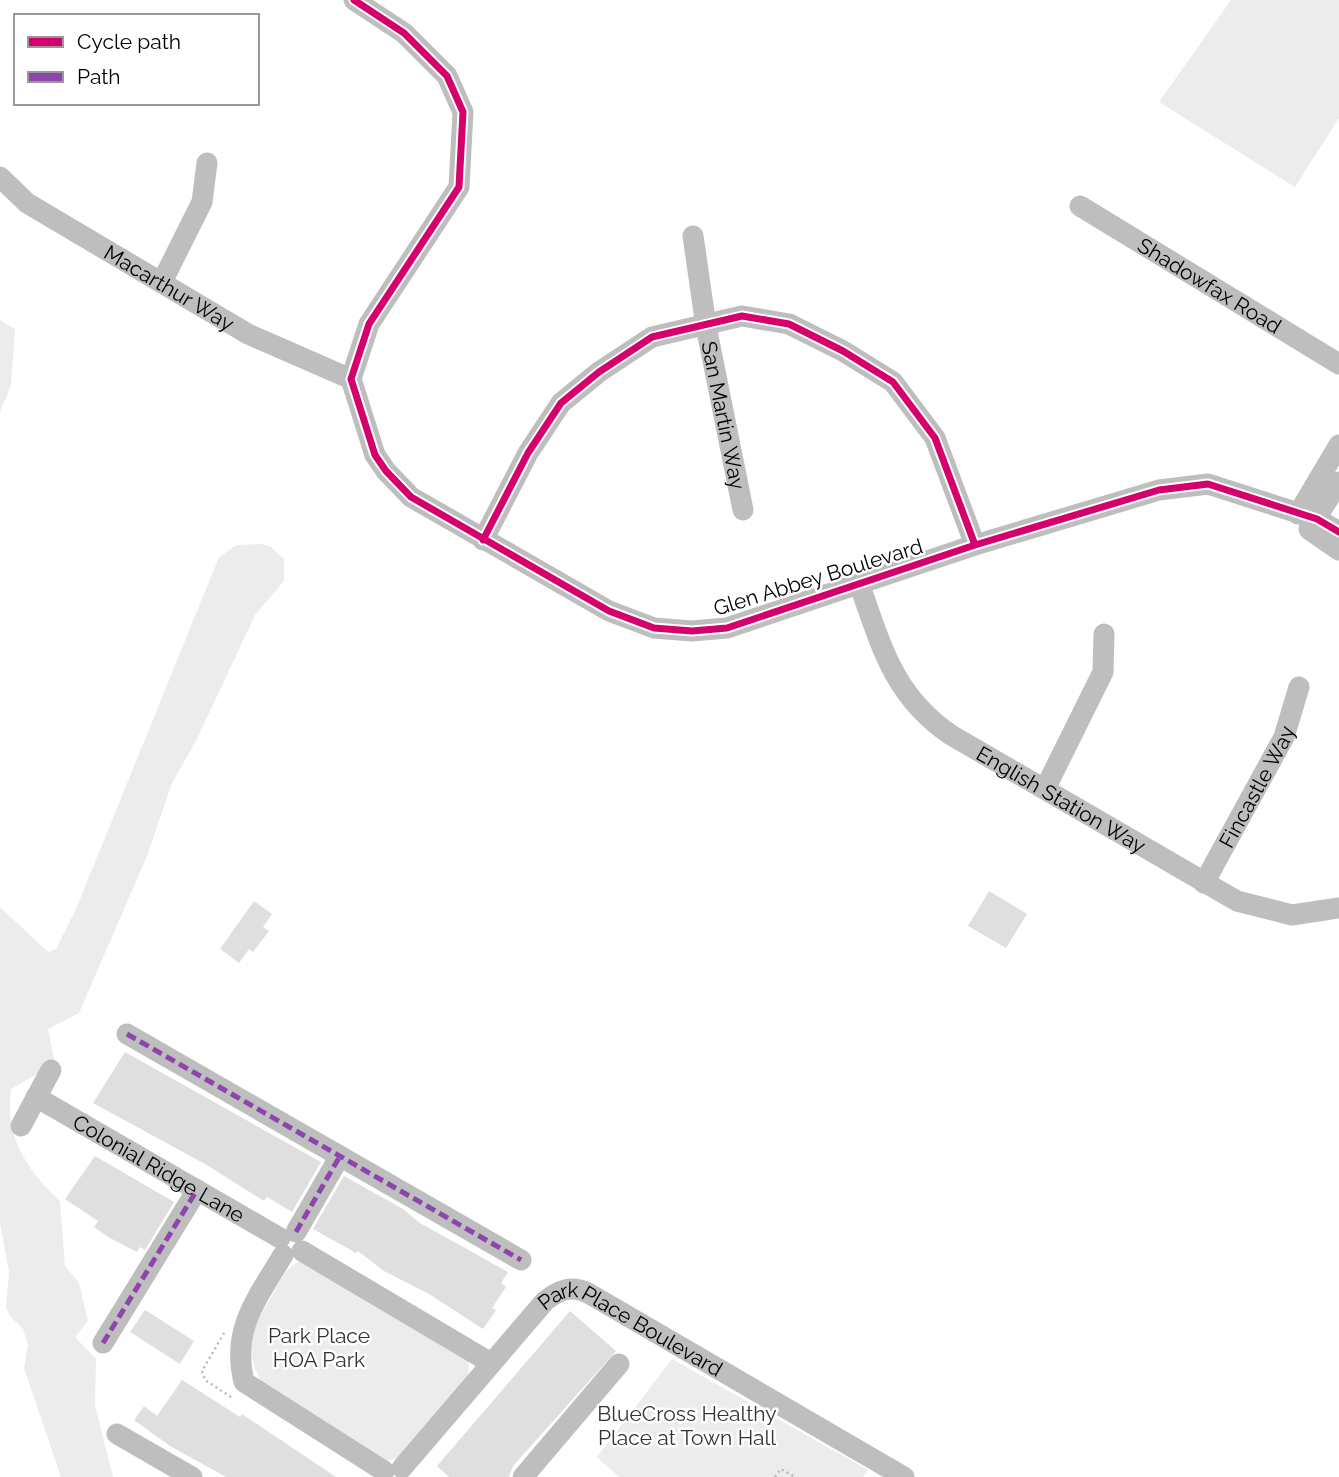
<svg xmlns="http://www.w3.org/2000/svg" width="1339" height="1477" font-family="Raleway,sans-serif">
<rect width="100%" height="100%" fill="#fff"/>
<path fill="#ececec" d="M1231 0H1339V118L1295 187 1159 102Z
M0 320 15 329 11 385 0 412Z
M261 544 270 546 284 559V581L255 615 196 741 172 783 147 856 79 1013 48 1029 55 1064 11 1089C4 1135 27 1171 60 1201L65 1266 79 1283 88 1321 75 1337 96 1359 95 1405 113 1477H61L24 1368 28 1345 23 1329 10 1316 6 1307 9 1272 0 1223V907L48 952 56 949 76 909 219 557 237 545Z
M301 1261 469 1360 468 1378 400 1457 387 1461 269 1392C239 1353 251 1331 274 1292 282 1278 286 1267 301 1261Z
M672 1359 868 1470 863 1477H619L597 1457Z"/>
<path fill="#dfdfdf" d="M989 891 1027 914 1006 948 968 926Z
M254 901 272 914 263 927 269 931 253 952 249 949 239 963 220 949Z
M125 1052 321 1162 292 1212 267 1197 264 1201 205 1164 93 1103Z
M95 1156 174 1202 145 1250 140 1247 137 1252 108 1237 94 1227 98 1221 65 1199Z
M344 1176 403 1209 420 1223 508 1272 501 1283 506 1287 492 1308 496 1310 483 1329 429 1294 384 1271 358 1251 356 1253 313 1229Z
M145 1310 194 1341 180 1364 130 1332Z
M570 1311 616 1351 513 1466 509 1477H449L437 1466Z
M182 1380 240 1417 242 1414 336 1477H226L170 1446 134 1420 144 1406 157 1416Z"/>
<g fill="none" stroke-linecap="round" stroke-linejoin="round">
<path stroke="#b9b9b9" stroke-width="2.5" stroke-dasharray="2 3.5" stroke-linecap="butt" d="M224 1333 202 1371 205 1380 234 1399
M775 1477 781 1469 795 1477"/>
<g stroke="#bebebe" stroke-width="21">
<path d="M354 0 404 33 447 76 463 112 459 187 369 324 351 379 375 455 386 471 411 497 609 611 654 628 692 631 727 628 975 545 1159 490 1208 484 1317 519 1339 532"/>
<path id="s1" d="M0 177 27 203 248 334 351 379"/>
<path id="s2" d="M1080 206 1339 364"/>
<path id="s3" d="M693 236 706 326 743 510"/>
<path d="M162 282 202 202 207 163"/>
<path d="M1298 514 1339 445"/>
<path d="M1309 529 1339 482"/>
<path d="M1310 530 1339 550"/>
<path d="M483 540 528 453 561 403 599 372 652 337 742 316 789 324 843 351 893 382 935 438 975 545"/>
<path id="s4" d="M860 586C882 648 894 696 951 735L1237 901 1292 915 1339 908"/>
<path d="M1045 789 1103 672 1104 634"/>
<path id="s5" d="M1204 883 1284 737 1299 687"/>
<path d="M127 1034 521 1260"/>
<path id="s6" d="M36 1097 280 1238"/>
<path d="M21 1126 51 1070"/>
<path d="M296 1232 340 1156"/>
<path d="M302 1251 491 1363"/>
<path d="M283 1255C257 1299 231 1329 244 1382L384 1471"/>
<path d="M103 1343 197 1190"/>
<path d="M117 1434 192 1477"/>
<path id="s7" d="M402 1468 545 1301C559 1290 571 1285 588 1293L904 1477"/>
<path d="M523 1477 619 1364"/>
</g>
<path stroke="#8e44ad" stroke-width="5" stroke-dasharray="10 5" stroke-linecap="butt" d="M127 1034 521 1260
M296 1232 340 1156
M103 1343 197 1190"/>
<defs>
<path id="cycleway" d="M354 0 404 33 447 76 463 112 459 187 369 324 351 379 375 455 386 471 411 497 609 611 654 628 692 631 727 628 975 545 1159 490 1208 484 1317 519 1339 532
M483 540 528 453 561 403 599 372 652 337 742 316 789 324 843 351 893 382 935 438 975 545"/>
</defs>
<use href="#cycleway" stroke="#fff" stroke-width="11"/>
<use href="#cycleway" stroke="#d6006c" stroke-width="7"/>
</g>
<g text-anchor="middle" dominant-baseline="central" stroke-width="5" stroke-linejoin="round" paint-order="stroke">
<g font-size="21" fill="#000" stroke="#fff">
<text stroke="none"><textPath href="#s2" startOffset="152">Shadowfax Road</textPath></text>
<text stroke="none"><textPath href="#s1" startOffset="203">Macarthur Way</textPath></text>
<text stroke="none"><textPath href="#s3" startOffset="182">San Martin Way</textPath></text>
<text transform="translate(818 577) rotate(-17)">Glen Abbey Boulevard</text>
<text stroke="none"><textPath href="#s5" startOffset="110">Fincastle Way</textPath></text>
<text stroke="none"><textPath href="#s4" startOffset="306">English Station Way</textPath></text>
<text stroke="none"><textPath href="#s6" startOffset="142">Colonial Ridge Lane</textPath></text>
<text stroke="none"><textPath href="#s7" startOffset="317">Park Place Boulevard</textPath></text>
</g>
<g font-size="21" fill="#333" stroke="#fff">
<text x="319" y="1335">Park Place<tspan x="319" dy="24">HOA Park</tspan></text>
<text x="687" y="1413">BlueCross Healthy<tspan x="687" dy="24">Place at Town Hall</tspan></text>
</g>
</g>
<rect x="14" y="14" width="245" height="91" fill="#ffffff" stroke="#999999" stroke-width="2"/>
<rect x="28" y="37" width="35" height="10" fill="#d6006c" stroke="#999999" stroke-width="2"/>
<text x="77" y="49" font-size="21" fill="#000000">Cycle path</text>
<rect x="28" y="72" width="35" height="10" fill="#8e44ad" stroke="#999999" stroke-width="2"/>
<text x="77" y="84" font-size="21" fill="#000000">Path</text>
</svg>
